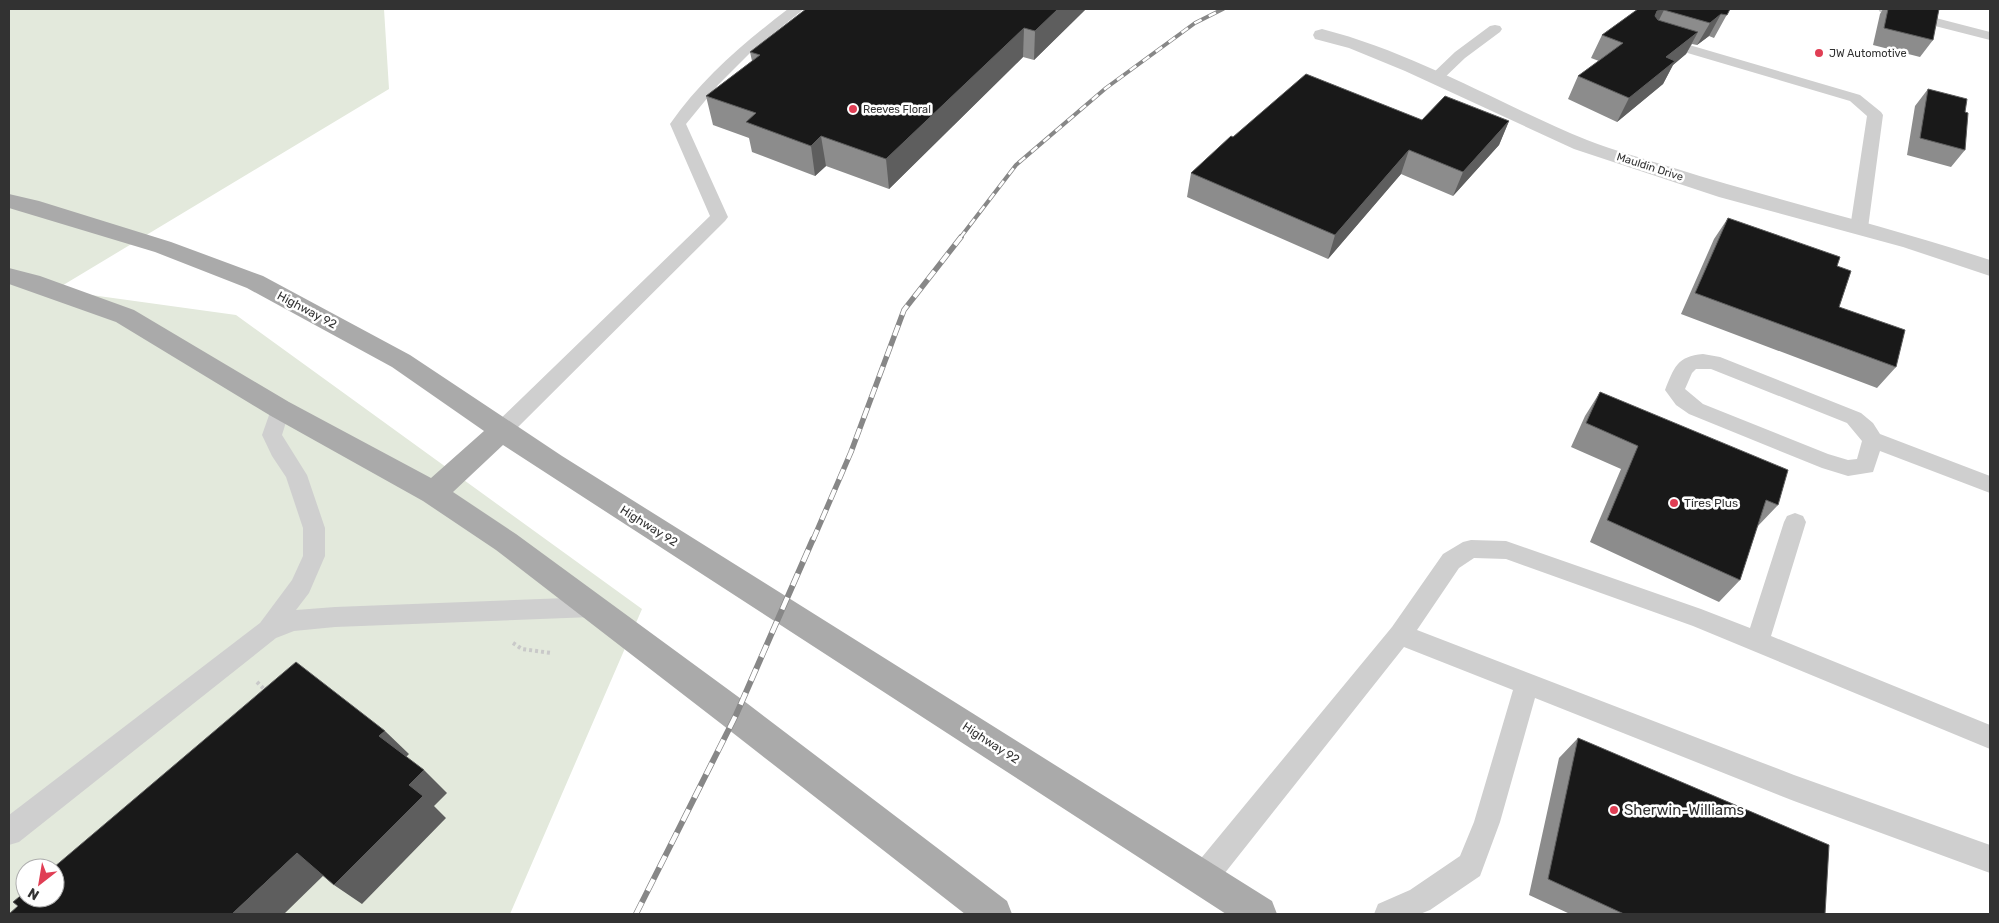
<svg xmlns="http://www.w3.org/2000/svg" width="1999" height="923" font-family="Rubik,sans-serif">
<rect width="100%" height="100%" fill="#fff"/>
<path fill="#e3e9dc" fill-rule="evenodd" d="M9 9H384L389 89 55 290 236 315 642 609 510 914H9ZM25 868H55V898H25Z"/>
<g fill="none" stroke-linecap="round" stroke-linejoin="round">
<path stroke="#c9c9c9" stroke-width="4" stroke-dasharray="3 3" stroke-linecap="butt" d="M513 643 522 649 551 653
M257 682 267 692"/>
<path fill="#cfcfcf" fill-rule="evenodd" d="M788 9H804L754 49 718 85 686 124 728 217 725 221 509 436 502 438 495 436 492 430 495 424 710 216 670 124C702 78 745 42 788 9Z
M1878 9H1901L1990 32V40L1880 12Z
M1495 25 1500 26 1502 29 1500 32 1465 58 1441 81H1431L1428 78 1431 75 1455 52 1490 26Z
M1662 37 1860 95 1881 112 1883 115 1868 228 1865 232 1859 234 1853 232 1850 228 1867 116 1850 101 1657 44 1655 41 1657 38Z
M1703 354 1720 357 1861 413 1873 423 1880 434 1990 476V493L1880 451 1873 472 1848 476 1822 468 1689 414 1676 405 1665 390C1674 368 1677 356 1703 354ZM1696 369H1711L1847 423 1862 441 1857 459 1848 460 1828 454 1703 404 1685 389 1692 373Z
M280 401 287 404 290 409 282 435 307 475 325 528V556L309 593 296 610 335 607 592 597 600 600 604 607 600 614 592 617 335 627 294 631 276 638 19 842 9 845V815L260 623 292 580 303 556V528L286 477 272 456 262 435 273 404Z
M1795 513 1803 516 1806 522 1771 636 1990 725V749L1693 626 1506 559 1474 558 1459 568 1417 630 1794 775 1990 845V873L1794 801 1535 698 1500 822 1480 876 1430 910 1420 914H1374L1378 904 1410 890 1460 856 1474 822 1513 690 1404 647 1213 888 1203 892 1193 888 1189 878 1193 868 1392 627 1443 554 1463 542 1471 540 1506 541 1701 609 1750 628 1784 522 1787 516Z"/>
<path fill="#cfcfcf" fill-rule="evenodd" d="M1322 29C1416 53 1499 104 1587 140 1615 151 1645 159 1674 168 1779 201 1886 226 1990 260V276L1903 247 1719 197 1574 149 1405 71 1349 48 1315 39 1313 35 1315 31Z"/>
<path fill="#aaa" fill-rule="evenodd" d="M9 194 39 201 171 242 263 276 410 355 562 456 1272 901 1277 914H1226L503 445 453 492 516 534 748 704 1007 901 1012 914H965L724 726 496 550 423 501 271 416 116 322 9 284V268L40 276 134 310 289 402 431 478 484 431 392 367 247 288 155 252 9 208Z"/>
<defs>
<path id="rail-far2" d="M960 238 1016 165 1106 88 1195 23 1223 9"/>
<path id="rail-far1" d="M813 540 851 452 904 310 961 237"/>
<path id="rail" d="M636 914 736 715 813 539"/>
</defs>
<use href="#rail-far2" stroke="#878787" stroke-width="4"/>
<use href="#rail-far1" stroke="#878787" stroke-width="5.5"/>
<use href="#rail" stroke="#878787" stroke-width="6"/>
<use href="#rail-far2" stroke="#fff" stroke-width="2.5" stroke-dasharray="8" stroke-linecap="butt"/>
<use href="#rail-far1" stroke="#fff" stroke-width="4" stroke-dasharray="11" stroke-linecap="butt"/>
<use href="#rail" stroke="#fff" stroke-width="4.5" stroke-dasharray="13" stroke-linecap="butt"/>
</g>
<path fill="#8c8c8c" d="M806 9H1086L1034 60 1023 57 889 189 826 166 815 176 752 152 749 138 713 125 706 96 752 61 750 52Z
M1638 9H1730L1714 38 1709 36 1697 45 1692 44 1686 54 1673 65 1663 84 1617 122 1568 99 1578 76 1599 61 1591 58 1602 35Z
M1883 9H1937L1933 40 1920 57 1873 45 1880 14Z
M1928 89 1965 112V150L1951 167 1907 155 1915 106Z
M1422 120 1509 121 1499 145 1453 196 1401 174 1328 259 1187 197 1191 173 1233 137Z
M1728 218 1839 307 1896 367 1877 388 1681 314 1714 239Z
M1600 392 1778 505 1757 527 1740 580 1719 602 1590 542 1621 469 1571 447 1585 416Z
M1578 738 1825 914H1570L1529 895 1559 758Z"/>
<path fill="#5e5e5e" d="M1058 9H1086L1034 60 1035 31Z
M1664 10 1653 32 1645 34 1657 11Z
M1721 14 1709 36 1697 45 1710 23Z
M1024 28 1023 57 889 189 886 159Z
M1698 32 1686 54 1673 65 1663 84 1617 122 1629 98 1666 57Z
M1509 121 1499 145 1453 196 1463 172Z
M821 136 826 166 815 176 811 146Z
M1409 150 1401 174 1328 259 1335 235Z
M385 731 409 754 404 759 379 736Z
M424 770 447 793 434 806 446 818 362 904 334 885 409 785Z
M297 853 326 873 284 914H232Z"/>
<path fill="#191919" stroke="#5e5e5e" d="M806 9H1058L1035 31 1024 28 886 159 821 136 811 146 746 122 756 113 706 96 760 55 750 52Z
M1638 9H1730L1727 15 1721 14 1710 23 1664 10 1657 11 1655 16 1658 20 1698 32 1666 57 1675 61 1629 98 1578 76 1623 43 1602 35Z
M1888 9H1939L1933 40 1884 28Z
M1306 74 1422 120 1445 96 1509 121 1463 172 1409 150 1335 235 1191 173 1231 136 1233 137Z
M1928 89 1967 99 1965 112 1968 113 1965 150 1920 138Z
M1728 218 1840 257 1837 266 1851 271 1839 307 1905 330 1896 367 1695 293Z
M1600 392 1788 470 1778 505 1766 500 1740 580 1607 520 1638 446 1586 423Z
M296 662 385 731 379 736 424 770 409 785 423 796 334 885 297 853 232 914H9L18 906 13 902 25 892V898H55V868H53Z
M1578 738 1829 845 1825 914H1624L1548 879Z"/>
<g fill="#e03e54" stroke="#fff" stroke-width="2">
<circle cx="1819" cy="53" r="5"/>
<circle cx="853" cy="109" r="5"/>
<circle cx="1674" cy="503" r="5"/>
<circle cx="1614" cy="810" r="5"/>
</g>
<g text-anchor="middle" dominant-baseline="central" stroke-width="5" stroke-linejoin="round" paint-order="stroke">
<g font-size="11" fill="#323232" stroke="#fff" text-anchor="start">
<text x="1829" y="53">JW Automotive</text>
<text x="863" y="109">Reeves Floral</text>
</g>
<g font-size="11" fill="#323232" stroke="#fff">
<text transform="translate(1650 167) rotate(18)">Mauldin Drive</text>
</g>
<g font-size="12" fill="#323232" stroke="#fff">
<text transform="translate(307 310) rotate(28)">Highway 92</text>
<text transform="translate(649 526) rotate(32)">Highway 92</text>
<text transform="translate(991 743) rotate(33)">Highway 92</text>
</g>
<g font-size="12" fill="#323232" stroke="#fff" text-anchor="start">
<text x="1684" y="503">Tires Plus</text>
</g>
<g font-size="15" fill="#323232" stroke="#fff" text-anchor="start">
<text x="1624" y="810">Sherwin-Williams</text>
</g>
</g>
<rect width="1999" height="923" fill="none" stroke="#323232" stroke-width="20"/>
<g transform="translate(40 883) rotate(211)"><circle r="24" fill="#ffffff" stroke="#adadad"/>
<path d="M0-4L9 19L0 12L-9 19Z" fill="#e03e54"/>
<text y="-8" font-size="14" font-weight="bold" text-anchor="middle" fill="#323232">N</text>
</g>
</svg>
